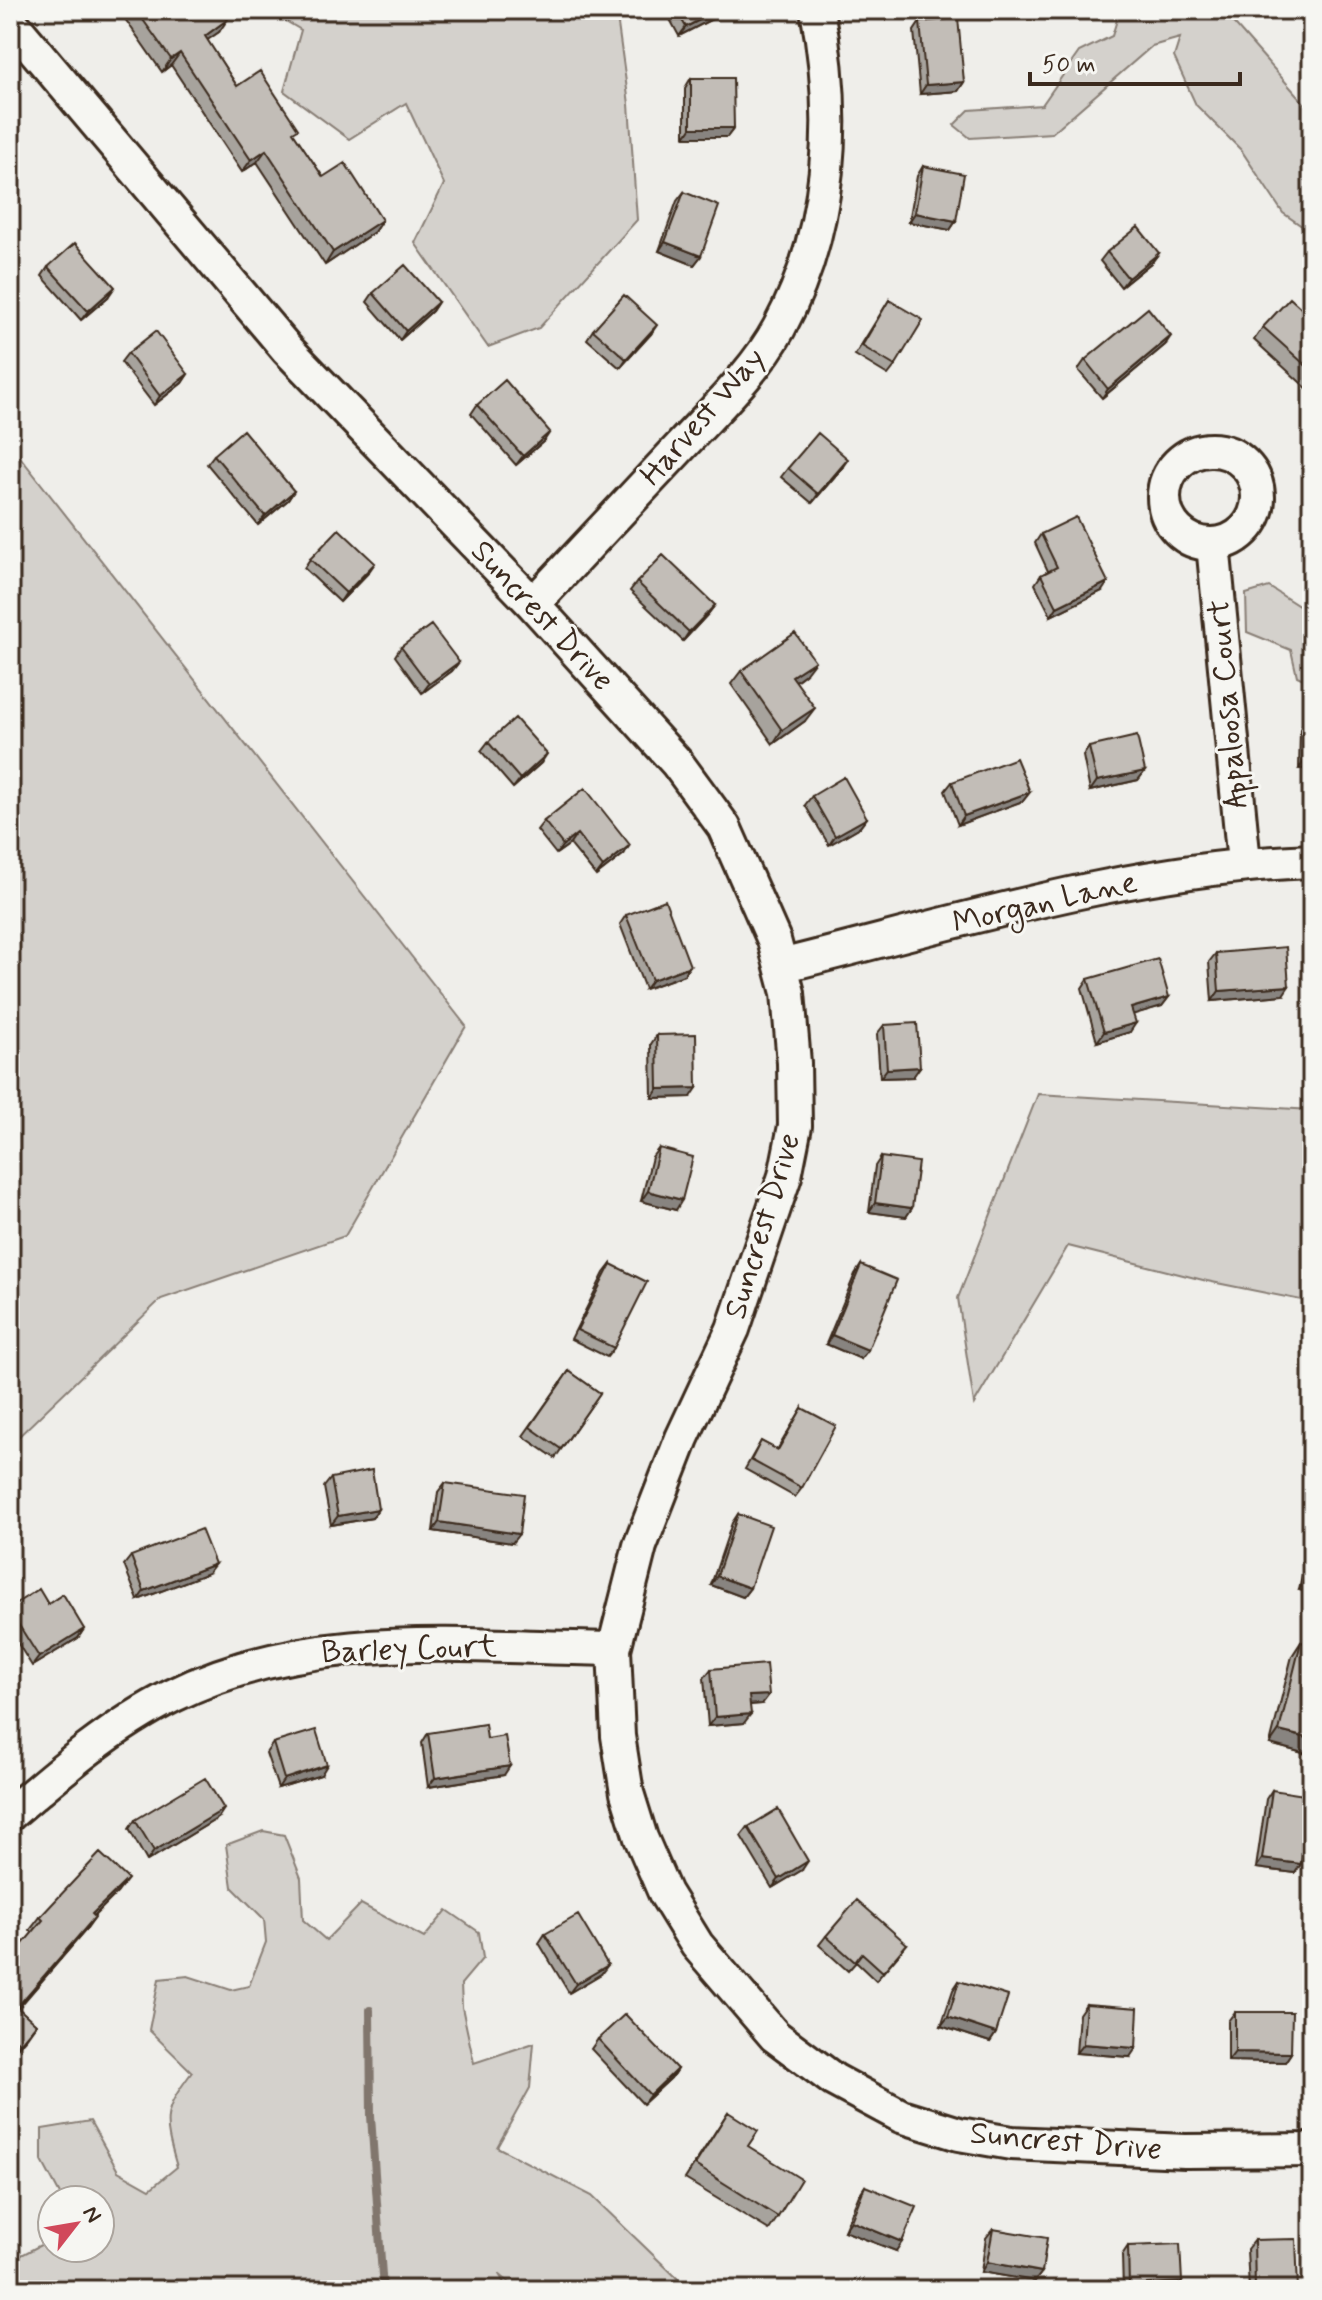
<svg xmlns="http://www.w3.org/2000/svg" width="1322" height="2300" font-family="Mynerve,sans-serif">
<rect width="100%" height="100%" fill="#efeeea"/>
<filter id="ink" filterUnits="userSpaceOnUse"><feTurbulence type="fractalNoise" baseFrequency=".0125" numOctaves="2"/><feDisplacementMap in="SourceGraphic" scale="16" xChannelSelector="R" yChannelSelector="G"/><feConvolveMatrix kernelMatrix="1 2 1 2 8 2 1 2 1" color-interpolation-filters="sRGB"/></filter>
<g filter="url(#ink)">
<path fill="#d4d1cc" stroke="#887e75" stroke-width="2" d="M267 10H616L629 104 637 220 539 328 488 347 415 243 444 184 406 103 349 139 284 91 301 30Z
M1120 10H1222L1312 112V233L1283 213 1241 150 1196 105 1174 57 1180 38 1152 46 1052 133 970 138 954 125 969 110 1042 105 1079 52 1112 36Z
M10 444 466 1026 345 1236 161 1299 10 1445Z
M1269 587 1302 608 1312 610V683L1297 676 1291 650 1247 632 1246 594Z
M1038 1094 1312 1110V1291L1306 1301 1207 1281 1068 1246 974 1404 958 1298Z
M263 1831 284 1835 301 1878 303 1920 326 1940 361 1904 424 1938 447 1910 479 1932 483 1958 461 1984 462 2007 474 2063 534 2043 530 2088 497 2147 592 2196 679 2280 678 2290H518L499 2274 508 2290H10V2261L52 2239V2248H100V2200H63L42 2161V2129L90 2121 118 2171 150 2189 177 2167C163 2119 162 2112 192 2072L149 2030 159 1979 188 1976 231 1990 249 1986 266 1942 264 1919 232 1887 226 1845Z"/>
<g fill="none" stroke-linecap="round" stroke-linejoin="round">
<path stroke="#81766d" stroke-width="8" d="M370 2010 371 2116 383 2290"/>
<defs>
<path id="street" d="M10 21 287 349 533 604 677 763 724 827 774 940 788 993 794 1063 795 1126 785 1176 733 1329 682 1438 640 1546 614 1649 618 1736 627 1793 641 1838 665 1893 697 1945 775 2036 834 2080 901 2116 959 2134 1011 2143 1185 2151 1312 2150
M1164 497a47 47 0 1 1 94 0a47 47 0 1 1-94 0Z
M1213 544 1244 863
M533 604C583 551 632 498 682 445 716 408 755 372 779 328 832 230 838 117 817 10
M781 966C955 923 1132 867 1312 861
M10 1814C60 1771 112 1726 172 1696 309 1627 467 1647 614 1649"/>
</defs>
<use href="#street" stroke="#3b2a1e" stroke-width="38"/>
<use href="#street" stroke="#f6f6f2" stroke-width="32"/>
</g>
<path fill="#a7a39d" stroke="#3b2a1e" stroke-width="2" d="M127 10H184L191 19 219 32 207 40 237 86 294 134 323 177 382 220 374 232 325 265 257 162 242 172 171 65 162 72 123 16Z
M665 10H719L714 18 679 36Z
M920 22 964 82 958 91 920 94 914 31Z
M691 78 734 128 727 137H685V88Z
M923 166 956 221 950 230 909 222 917 176Z
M684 192 701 256 694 265 659 251 677 201Z
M1107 252 1159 253 1152 262 1121 287 1100 261Z
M48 267 108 297 81 320 42 276Z
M373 293 438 302 432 311 400 340 367 302Z
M889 300 895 366 888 375 855 355Z
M1312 318V393L1254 340 1263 327Z
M593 330 651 334 620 368 587 339Z
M1165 345 1102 398 1078 370 1085 360Z
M128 353 188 374 182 383 154 405 121 362Z
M477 405 544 441 516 465 471 414Z
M214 455 294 491 288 500 258 525 207 464Z
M788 468H842L812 503 781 477Z
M1041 534 1102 591 1051 616 1035 584 1041 575 1048 571 1035 543Z
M310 559 368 573 340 602 304 568Z
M637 582 715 605 708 614 683 641 630 591Z
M401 647 459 662 452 671 422 693 395 656Z
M741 671 805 674 796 681 805 721 773 744 731 684Z
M1309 715H1312V769H1299L1300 729Z
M488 742 541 763 513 788 481 751Z
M1089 747 1145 771 1138 780 1090 791 1083 756Z
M952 782 1030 792 1023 801 958 825 945 791Z
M812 796 867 818 860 827 829 845 805 805Z
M544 821 624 854 596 876 570 844 556 854 537 830Z
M626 915 684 975 645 989 620 924Z
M1216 953 1283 995 1212 1001 1209 962Z
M1088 979 1169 997 1162 1006 1133 1014 1130 1032 1097 1042 1082 988Z
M884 1025 913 1077 880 1078 877 1034Z
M657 1035 691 1097 652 1098 651 1044Z
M659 1148 676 1210 641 1201 652 1157Z
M881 1157 912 1208 906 1217 869 1212 875 1166Z
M611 1264 614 1348 607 1357 571 1339 604 1273Z
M861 1265V1359L826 1344 855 1274Z
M569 1371 600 1393 555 1458 523 1436Z
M802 1408V1488L795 1497 745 1469 761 1441 777 1450Z
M331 1478 378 1509 372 1518 331 1525 324 1487Z
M445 1483 512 1543 433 1531 438 1492Z
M738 1514 750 1588 743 1597 711 1585 732 1523Z
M1312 1532V1593L1299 1590Z
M131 1556 208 1573 138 1600 124 1565Z
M48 1604 84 1629 78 1638 32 1666 10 1631V1607Z
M1301 1642 1312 1645V1747L1307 1754 1270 1744 1292 1656Z
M711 1669 762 1704 750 1705 744 1723 708 1726 704 1678Z
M428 1733 487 1739 504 1775 428 1787 422 1743Z
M273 1743 321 1775 278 1788 266 1753Z
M1272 1790 1301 1864 1295 1873 1256 1868 1266 1799Z
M218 1818 147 1861 129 1829 135 1820Z
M748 1827 802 1870 772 1888 741 1836Z
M118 1892 94 1916 85 1931 18 2008 36 2024 10 2056V1959L33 1933 30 1930 40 1917Z
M545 1934 601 1974 569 1993 539 1943Z
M826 1936 907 1944 876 1981 856 1962 848 1971 819 1945Z
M959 1981 996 2033 990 2042 941 2026 953 1990Z
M1086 2004 1130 2057 1076 2053 1079 2014Z
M1235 2012 1291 2053 1285 2062 1228 2061V2021Z
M598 2039 677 2069 671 2078 643 2104 591 2049Z
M728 2112 748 2146 778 2217 769 2230 685 2179Z
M865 2186 896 2251 844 2231 859 2195Z
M993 2229 1042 2272 1035 2281 981 2272 986 2238Z
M1254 2240 1298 2290H1249L1247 2249Z
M1128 2246 1176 2290H1123L1122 2255Z"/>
<path fill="#888480" stroke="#3b2a1e" stroke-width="2" d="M719 10 714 18 679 36 686 27Z
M228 19 219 32 196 48 205 36Z
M180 53 171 65 162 72 171 59Z
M964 82 958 91 920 94 926 85Z
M691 128H734L727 137H685Z
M266 150 257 162 242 172 251 160Z
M915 213 956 221 950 230 909 222Z
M382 220 374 232 325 265 333 252Z
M665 242 701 256 694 265 659 251Z
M1159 253 1152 262 1121 287 1128 278Z
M115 287 108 297 81 320 88 311Z
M438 302 432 311 400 340 406 331Z
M657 325 651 334 620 368 626 359Z
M1171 336 1165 345 1102 398 1108 389Z
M188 374 182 383 154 405 160 396Z
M550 432 544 441 516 465 523 456Z
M848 459 842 468 812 503 818 494Z
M294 491 288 500 258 525 265 516Z
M375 563 368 573 340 602 346 593Z
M1108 582 1102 591 1051 616 1057 607Z
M715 605 708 614 683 641 689 632Z
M815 661 805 674 783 690 792 676Z
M459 662 452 671 422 693 429 684Z
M815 708 805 721 773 744 782 730Z
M547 754 541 763 513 788 520 779Z
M1308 755H1312V769H1299Z
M1145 771 1138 780 1090 791 1097 781Z
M1030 792 1023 801 958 825 964 816Z
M867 818 860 827 829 845 835 836Z
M577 834 570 844 556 854 563 845Z
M630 845 624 854 596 876 603 867Z
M690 966 684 975 645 989 652 980Z
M1289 986 1283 995 1212 1001 1219 991Z
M1169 997 1162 1006 1125 1017 1131 1008Z
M1136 1023 1130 1032 1097 1042 1104 1032Z
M920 1067 913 1077 880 1078 887 1069Z
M697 1088 691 1097 652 1098 658 1089Z
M648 1191 682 1200 676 1210 641 1201Z
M875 1203 912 1208 906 1217 869 1212Z
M832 1335 868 1350 861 1359 826 1344Z
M378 1509 372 1518 331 1525 338 1516Z
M439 1522 519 1534 512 1543 433 1531Z
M215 1564 208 1573 138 1600 144 1591Z
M717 1576 750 1588 743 1597 711 1585Z
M1306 1581 1312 1582V1593L1299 1590Z
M84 1629 78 1638 32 1666 39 1657Z
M769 1695 762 1704 743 1705 749 1696Z
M751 1714 744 1723 708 1726 715 1717Z
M1279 1731 1312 1739V1747L1307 1754 1270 1744Z
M327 1765 321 1775 278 1788 284 1779Z
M510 1766 504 1775 428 1787 435 1778Z
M224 1809 218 1818 147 1861 154 1851Z
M1262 1859 1301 1864 1295 1873 1256 1868Z
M808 1861 802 1870 772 1888 779 1879Z
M128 1879 118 1892 82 1928 92 1914Z
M95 1917 85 1931 10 2018 17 2007Z
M608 1965 601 1974 569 1993 576 1984Z
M948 2017 996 2033 990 2042 941 2026Z
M36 2024 27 2037 10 2056 20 2043Z
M1083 2044 1136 2048 1130 2057 1076 2053Z
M1235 2052 1291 2053 1285 2062 1228 2061Z
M677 2069 671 2078 643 2104 650 2095Z
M851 2221 902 2242 896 2251 844 2231Z
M987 2262 1042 2272 1035 2281 981 2272Z
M1182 2282 1176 2290H1125L1129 2285Z"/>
<path fill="#c2bdb7" stroke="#3b2a1e" stroke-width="2" d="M136 10H184L191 19 204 10H222L228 19 205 36 237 86 260 71 298 129 293 132 323 177 345 163 382 220 333 252 266 150 251 160 180 53 171 59Z
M676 10H718L686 27Z
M958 18 964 82 926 85 920 22Z
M691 78H733L734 128H691Z
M923 166 964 174 956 221 915 213Z
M684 192 719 206 701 256 665 242Z
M1138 227 1159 253 1128 278 1107 252Z
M75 243 115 287 88 311 48 267Z
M405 265 438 302 406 331 373 293Z
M624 295 657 325 626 359 593 330Z
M1290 298 1312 318V371L1263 327Z
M889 300 923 320 895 366 862 346Z
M1148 308 1171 336 1108 389 1085 360Z
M156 331 188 374 160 396 128 353Z
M505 380 550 432 523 456 477 405Z
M243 430 294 491 265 516 214 455Z
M818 433 848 459 818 494 788 468Z
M1076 517 1108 582 1057 607 1041 575 1057 567 1041 534Z
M339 529 375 563 346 593 310 559Z
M663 555 715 605 689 632 637 582Z
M431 625 459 662 429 684 401 647Z
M795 633 815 661 792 676 815 708 782 730 741 671Z
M1309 715H1312V755H1308Z
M515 718 547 754 520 779 488 742Z
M1137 736 1145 771 1097 781 1089 747Z
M1016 758 1030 792 964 816 952 782Z
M844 777 867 818 835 836 812 796Z
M585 788 630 845 603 867 577 834 563 845 544 821Z
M665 900 690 966 652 980 626 915Z
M1286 947 1289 986 1219 991 1216 953Z
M1158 959 1169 997 1131 1008 1136 1023 1104 1032 1088 979Z
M917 1023 920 1067 887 1069 884 1025Z
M696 1034 697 1088 658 1089 657 1035Z
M659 1148 693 1157 682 1200 648 1191Z
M881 1157 918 1162 912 1208 875 1203Z
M611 1264 647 1282 614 1348 577 1330Z
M861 1265 897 1280 868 1350 832 1335Z
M569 1371 600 1393 561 1449 530 1427Z
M802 1408 836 1426 802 1488 751 1460 761 1441 778 1450Z
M372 1470 378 1509 338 1516 331 1478Z
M445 1483 524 1494 519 1534 439 1522Z
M738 1514 771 1526 750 1588 717 1576Z
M201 1529 215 1564 144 1591 131 1556Z
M1312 1553V1582L1306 1581Z
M39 1589 48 1604 63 1594 84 1629 39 1657 10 1611V1607Z
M1301 1642 1312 1645V1739L1279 1731Z
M766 1664 769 1695 749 1696 751 1714 715 1717 711 1669Z
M485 1724 487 1739 505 1736 510 1766 435 1778 428 1733Z
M316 1730 327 1765 284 1779 273 1743Z
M205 1778 224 1809 154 1851 135 1820Z
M1272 1790 1311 1796 1301 1864 1262 1859Z
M778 1809 808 1861 779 1879 748 1827Z
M100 1853 128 1879 92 1914 95 1917 17 2007 36 2024 20 2043 10 2034V1959L43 1920 40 1917Z
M857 1900 907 1944 883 1972 862 1953 855 1962 826 1936Z
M578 1915 608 1965 576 1984 545 1934Z
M959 1981 1008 1996 996 2033 948 2017Z
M1086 2004 1138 2008 1136 2048 1083 2044Z
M1235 2012H1292L1291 2053 1235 2052Z
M625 2014 677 2069 650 2095 598 2039Z
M728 2112 758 2131 748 2146 801 2179 778 2217 695 2165Z
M865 2186 917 2207 902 2242 851 2221Z
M993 2229 1047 2238 1042 2272 987 2262Z
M1296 2239 1298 2290H1255L1254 2240Z
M1180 2244 1182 2282 1129 2285 1128 2246Z"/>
</g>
<g text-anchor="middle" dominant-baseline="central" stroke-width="6" stroke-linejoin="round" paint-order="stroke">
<g font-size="32" fill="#3b2a1e" stroke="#f6f6f2">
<text transform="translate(703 417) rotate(-49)">Harvest Way</text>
<text transform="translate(542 616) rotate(47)">Suncrest Drive</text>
<text transform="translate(1228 704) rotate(-95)">Appaloosa Court</text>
<text transform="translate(1045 903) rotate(-13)">Morgan Lane</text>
<text transform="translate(763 1226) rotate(-73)">Suncrest Drive</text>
<text transform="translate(409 1650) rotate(-2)">Barley Court</text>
<text transform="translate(1066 2142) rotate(5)">Suncrest Drive</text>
</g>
</g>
<rect width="1322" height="2300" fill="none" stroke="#f6f6f2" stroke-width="40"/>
<rect x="20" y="20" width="1282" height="2260" fill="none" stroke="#3b2a1e" stroke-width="3" filter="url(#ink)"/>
<g transform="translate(76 2224) rotate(59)"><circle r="38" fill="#f6f6f2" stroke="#aba49d" stroke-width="2"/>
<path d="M0-6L14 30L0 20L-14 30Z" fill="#d1495b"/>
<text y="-12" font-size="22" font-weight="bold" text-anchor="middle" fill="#3b2a1e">N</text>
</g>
<path d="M1030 72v12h210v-12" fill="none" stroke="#3b2a1e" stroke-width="4"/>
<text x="1042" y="72" font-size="24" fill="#3b2a1e" stroke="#f6f6f2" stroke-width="6" paint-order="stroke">50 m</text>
</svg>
